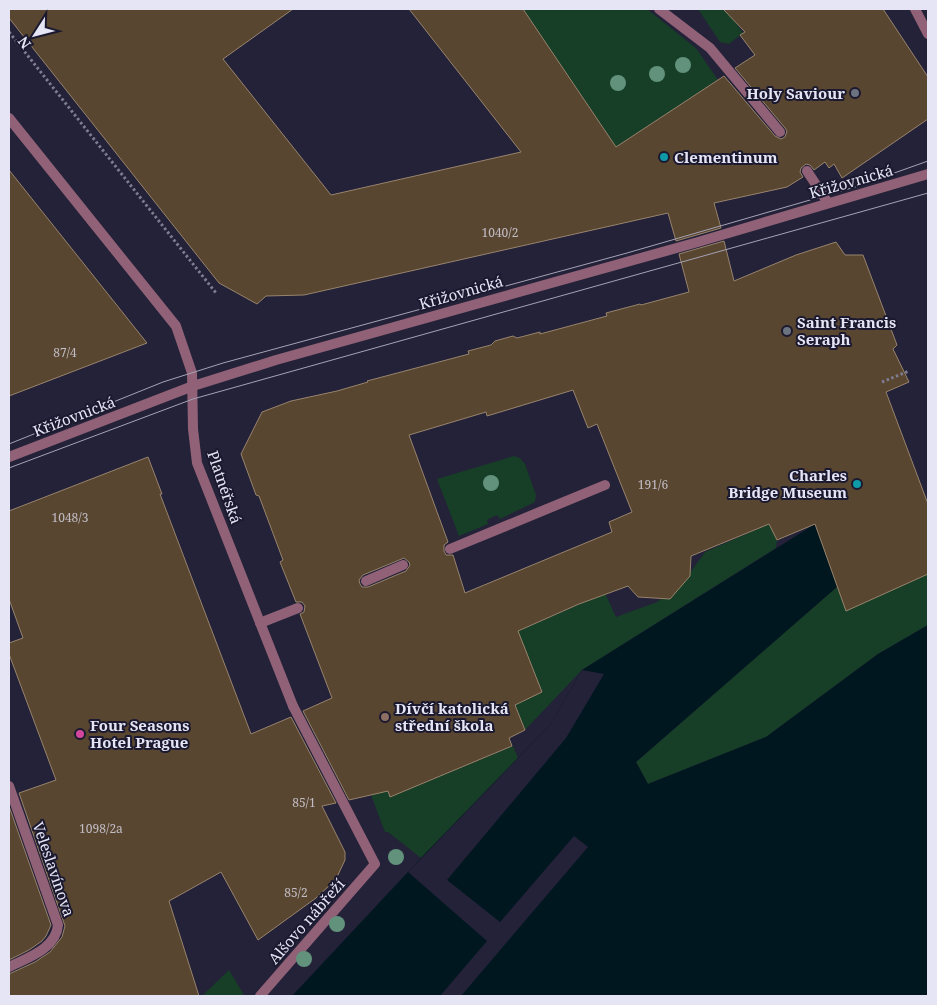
<svg xmlns="http://www.w3.org/2000/svg" width="937" height="1005" font-family="'Noto Serif',serif">
<rect width="100%" height="100%" fill="#242239"/>
<path fill="#173e26" d="M523 9H647L696 48 718 80 616 147Z
M698 9H726L743 33 729 44 720 42Z
M514 456 520 458 525 464 536 495 535 501 533 503 500 519 497 515 487 520 488 524 459 536 437 479Z
M769 524 777 540 776 548 582 670 525 730 515 705 542 692 525 649 516 632 605 593 616 617 657 602 682 584 705 552Z
M928 574V625L878 654 766 737 648 784 636 762 838 586 846 610Z
M513 746 518 758 421 858 388 832H385L371 795 387 788 390 797Z
M229 970 244 995 242 996H202Z"/>
<path fill="#001720" d="M815 524 838 586 636 762 648 784 766 737 878 654 928 625V996H292L421 858 550 725 582 670Z"/>
<path fill="#242239" d="M582 670 604 674 566 738 447 880 500 922 574 836 588 847 461 996H440L487 941 408 872 550 725Z"/>
<path fill="#584631" stroke="#98846d" fill-rule="evenodd" d="M9 9H293L223 59 331 195 521 152 409 9H523L616 147 724 76 775 136 781 139 785 137 787 131 785 128 735 68 755 55 740 35 745 32 723 9H883L928 77V119L842 178 834 164 829 168 825 162 814 170 810 165 806 164 801 168 800 172 803 177 787 187 714 203 721 228 676 241 668 213 304 295 266 296 257 304 219 283 9 18Z
M9 170 147 343 9 396Z
M724 241 734 281 796 255 836 242 845 255H863L897 345 893 349 909 382 886 392 928 504V574L846 611 815 524 777 540 769 524 691 556 690 576 670 599 638 597 628 586 579 604 518 631 542 692 515 705 525 730 509 738 512 746 390 797 388 791 349 800 303 711 332 698 300 614 304 612 305 606 302 602H296L280 562 283 560 259 496 256 495 241 454 262 412 291 401 337 391 368 382 367 381 469 354 468 351 491 345 495 341 513 336 517 338 540 332V334L607 316 606 313 640 304 641 305 689 292 679 254ZM573 390 588 428 597 424 632 512 609 522 612 532 465 593 453 555H446L444 551V545L448 542 409 435 486 412 487 416ZM404 558 409 562 410 565 406 571 368 587H362L360 584 359 580 363 575Z
M148 457 162 494H160L251 734 291 717 336 803 322 806 345 852V860L337 877 331 884 316 898 258 940 221 872 169 901 199 996H9V974L35 962 50 952 62 937 65 926 19 793 56 780 9 654V643L23 638 9 599V511Z
M9 806 51 925 46 936 42 941 29 950 9 960Z"/>
<g fill="none" stroke-linecap="round" stroke-linejoin="round">
<path stroke="#7d7c90" stroke-width="3" stroke-dasharray="2.5 2.5" stroke-linecap="butt" d="M9 32 216 293
M882 382 909 371"/>
<path stroke="#916277" stroke-width="10" d="M659 9 710 48 780 132
M807 171 828 203
M450 549 605 485
M366 581 403 565
M260 623 298 608"/>
<path stroke="#916277" stroke-width="10" d="M915 9 928 34
M260 996 375 864 293 706"/>
<path stroke="#916277" stroke-width="10" d="M9 118 176 326 192 373 193 429 197 463 293 706
M9 457 193 386 276 360 698 242 928 174
M9 786 58 925C56 949 27 958 9 967"/>
<path stroke="#a4a2b5" stroke-width="1" d="M9 444 163 382 223 363 627 253 855 187 928 161
M9 468 193 399 928 193"/>
</g>
<g fill="#62927c">
<circle cx="683" cy="65" r="8"/>
<circle cx="657" cy="74" r="8"/>
<circle cx="618" cy="83" r="8"/>
<circle cx="491" cy="483" r="8"/>
<circle cx="396" cy="857" r="8"/>
<circle cx="337" cy="924" r="8"/>
<circle cx="304" cy="959" r="8"/>
</g>
<g fill="#6b7280" stroke="#1b192f" stroke-width="2">
<circle cx="855" cy="93" r="5"/>
<circle cx="787" cy="331" r="5"/>
</g>
<g fill="#0f9aa8" stroke="#1b192f" stroke-width="2">
<circle cx="664" cy="157" r="5"/>
<circle cx="857" cy="484" r="5"/>
</g>
<circle fill="#8d6e63" stroke="#1b192f" stroke-width="2" cx="385" cy="717" r="5"/>
<circle fill="#d1479c" stroke="#1b192f" stroke-width="2" cx="80" cy="734" r="5"/>
<g text-anchor="middle" dominant-baseline="central" stroke-width="4" stroke-linejoin="round" paint-order="stroke">
<g font-size="12" fill="#c2bdc4">
<text x="500" y="232">1040/2</text>
<text x="65" y="352">87/4</text>
<text x="653" y="484">191/6</text>
<text x="70" y="517">1048/3</text>
<text x="304" y="802">85/1</text>
<text x="101" y="828">1098/2a</text>
<text x="296" y="892">85/2</text>
</g>
<g font-size="15" font-weight="bold" fill="#e6e5f5" stroke="#1b192f" text-anchor="start">
<text x="845" y="93" text-anchor="end">Holy Saviour</text>
<text x="674" y="157">Clementinum</text>
<text x="797" y="322">Saint Francis<tspan x="797" dy="17">Seraph</tspan></text>
<text x="847" y="475" text-anchor="end">Charles<tspan x="847" dy="17">Bridge Museum</tspan></text>
<text x="395" y="708">Dívčí katolická<tspan x="395" dy="17">střední škola</tspan></text>
<text x="90" y="725">Four Seasons<tspan x="90" dy="17">Hotel Prague</tspan></text>
</g>
<g font-size="15" fill="#e6e5f5" stroke="#1b192f">
<text transform="translate(851 181) rotate(-16)">Křižovnická</text>
<text transform="translate(461 292) rotate(-16)">Křižovnická</text>
<text transform="translate(74 416) rotate(-21)">Křižovnická</text>
<text transform="translate(225 487) rotate(71)">Platnéřská</text>
<text transform="translate(54 869) rotate(71)">Veleslavínova</text>
<text transform="translate(306 921) rotate(-49)">Alšovo nábřeží</text>
</g>
</g>
<rect width="937" height="1005" fill="none" stroke="#e6e5f5" stroke-width="20"/>
<g transform="translate(35 35) rotate(234)" stroke="#1b192f" stroke-width="4" paint-order="stroke">
<path d="M0-4L9 19L0 12L-9 19Z" fill="#e6e5f5"/>
<text y="-8" font-size="14" font-weight="bold" text-anchor="middle" fill="#e6e5f5">N</text>
</g>
</svg>
